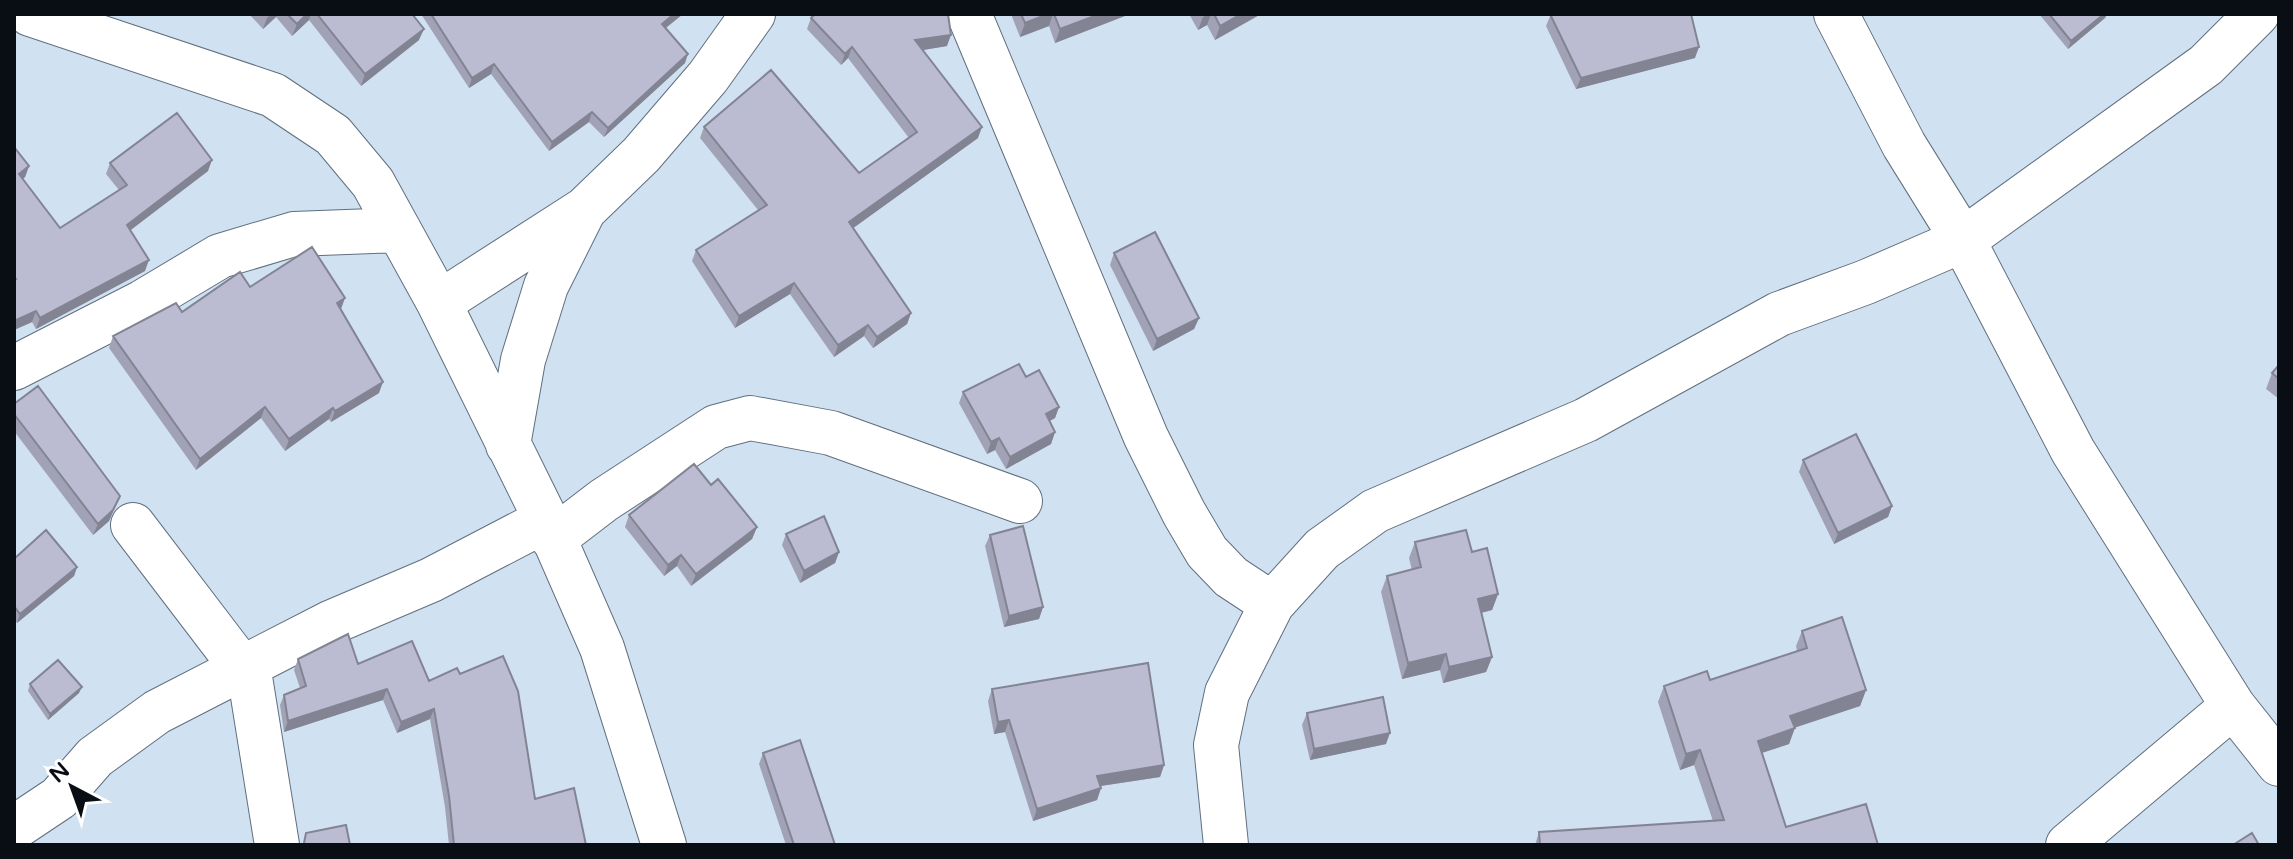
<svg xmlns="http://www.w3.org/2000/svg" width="2293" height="859" font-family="'Varela Round',sans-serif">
<rect width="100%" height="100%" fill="#d0e1f2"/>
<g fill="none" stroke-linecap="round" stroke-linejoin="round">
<defs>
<path id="street" d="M30 14 273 95 333 135 373 183 439 303 546 520 602 648 664 845
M969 14 1146 437 1184 513 1207 552 1231 577 1272 604
M1836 14 1904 145 1963 240 2073 451 2233 706 2279 764
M439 303 582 211
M14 368 143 302 220 256 294 234 399 230
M508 445 523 360 546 286 584 210 641 155 708 77 753 14
M133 525 242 668
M553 539 604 500 716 427 750 418 831 433 1020 501
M248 665 277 845
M14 828 59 798 95 757 157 712 330 623 431 580 546 520
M1226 845 1216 745 1227 693 1272 604 1322 549 1375 511 1586 420 1779 314 1866 282 1963 240 2206 65 2257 14
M2068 845 2233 706"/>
</defs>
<use href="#street" stroke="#606f7e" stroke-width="46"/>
<use href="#street" stroke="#fff" stroke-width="44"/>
</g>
<path fill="#a1a2b5" d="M249 14H412L419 40 361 86 309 20 292 36 276 17 263 29Z
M421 14H683L666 28 685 63 604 137 589 122 549 151 491 74 469 88Z
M1011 14H1130L1055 43 1049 26 1020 37Z
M1189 14H1261L1215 40 1207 25 1198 30Z
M1551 14 1695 58 1576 89 1546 26Z
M2039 14H2107L2105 18 2068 49Z
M811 18 947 46 923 50 978 138 853 228 911 313 907 324 873 348 864 336 834 357 790 294 735 328 692 261 696 250 758 210 700 138 704 127 859 173 909 138 848 58 841 65 807 29Z
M14 147 29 166 25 177 23 179 60 228 119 190 106 174 110 163 208 171 130 230 145 271 36 329 32 322 14 330Z
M1114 253 1199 318 1194 329 1153 351 1110 265Z
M340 309 379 393 331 422 329 419 285 451 261 418 196 470 109 348 113 336 182 312Z
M2279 365V399L2266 389 2272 373Z
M1026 377 1059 407 1055 418 1049 421 1055 432 1051 444 1006 469 995 450 987 454 959 403 963 392Z
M14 404 120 496 109 521 93 535 14 431Z
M1803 460 1892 506 1888 517 1834 544 1799 472Z
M711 485 757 527 752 539 691 586 677 566 664 576 625 527 629 515Z
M786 534 839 552 835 563 800 583 782 545Z
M990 535 1043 607 1039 619 1004 627 985 546Z
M1415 542 1472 552 1498 594 1492 610 1481 613 1492 657 1486 672 1443 683 1440 670 1402 679 1381 592 1387 576 1412 570 1409 558Z
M14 559 77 567 74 576 17 623 14 619Z
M1802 631 1866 690 1860 706 1794 728 1789 744 1762 753 1786 827 1878 845H1535L1539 832 1713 821 1694 765 1680 770 1658 702 1664 686 1710 680 1797 651 1796 646Z
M298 659 358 664 429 681 460 674 535 799 586 845H449L445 807 430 719 397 733 383 700 284 732 280 705 284 695 300 688 294 670Z
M30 684 79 693 48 720 28 691Z
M992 689 1164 765 1160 777 1101 786V788L1097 800 1033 821 1005 732 994 734 988 701Z
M1307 713 1386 744 1310 760 1302 725Z
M763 753 835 845H786L759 764Z"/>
<path fill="#838493" d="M271 14H277L276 17 263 29 267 18Z
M307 14H311L309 20 292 36 297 24Z
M674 14H683L659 33 662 24Z
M1048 14H1053L1049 26 1020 37 1025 23Z
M1100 14H1130L1055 43 1060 29Z
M1208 14H1211L1207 25 1198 30 1203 17Z
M1241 14H1261L1215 40 1220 26Z
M2104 14H2107L2105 18 2068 49 2071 41Z
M424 29 419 40 361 86 365 74Z
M951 35 947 46 911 52 915 40Z
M852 47 848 58 841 65 845 54Z
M1699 47 1695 58 1576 89 1581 78Z
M688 54 685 63 604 137 608 128Z
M494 64 491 74 469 88 472 78Z
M592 112 589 122 549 151 552 142Z
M982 127 978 138 845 234 849 222Z
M212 160 208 171 123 236 127 225Z
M29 166 25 177 15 185 19 174Z
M149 260 145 271 36 329 40 318Z
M794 283 790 294 735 328 739 316Z
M345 298 341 309 337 303Z
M36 311 32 322 14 330V321Z
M911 313 907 324 873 348 877 337Z
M1199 318 1194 329 1153 351 1157 339Z
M868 325 864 336 834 357 838 345Z
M383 382 379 393 331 422 335 411Z
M265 407 261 418 196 470 200 459Z
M1059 407 1055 418 1041 426 1046 414Z
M333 408 329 419 285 451 289 439Z
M1055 432 1051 444 1006 469 1010 457Z
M999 438 995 450 987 454 991 442Z
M120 496 109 521 93 535 98 524Z
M1892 506 1888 517 1834 544 1838 533Z
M757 527 752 539 691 586 696 574Z
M839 552 835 563 800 583 804 571Z
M681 555 677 566 664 576 668 565Z
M77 567 74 576 17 623 20 614Z
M1498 594 1492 610 1472 615 1478 599Z
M1043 607 1039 619 1004 627 1009 616Z
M1446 654 1440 670 1402 679 1408 663Z
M1492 657 1486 672 1443 683 1449 667Z
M82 687 79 693 48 720 50 714Z
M387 689 383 700 284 732 288 721Z
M1866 690 1860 706 1784 731 1790 716Z
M434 709 430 719 397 733 401 722Z
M1009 720 1005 732 994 734 998 722Z
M1795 728 1789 744 1752 756 1758 741Z
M1390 733 1386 744 1310 760 1314 749Z
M1700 750 1694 765 1680 770 1686 754Z
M1164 765 1160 777 1093 787 1097 776Z
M1101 788 1097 800 1033 821 1037 809Z"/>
<path fill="#bbbcd2" stroke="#838493" stroke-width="2" d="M287 14H307L297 24Z
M317 14H412L424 29 365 74Z
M431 14H674L662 24 688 54 608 128 592 112 552 142 494 64 472 78Z
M815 14H948L951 35 915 40 982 127 849 222 911 313 877 337 868 325 838 345 794 283 739 316 696 250 767 205 704 127 771 70 859 173 917 132 852 47 845 54 811 18Z
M1021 14H1048L1025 23Z
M1054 14H1100L1060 29Z
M1214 14H1241L1220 26Z
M1550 14H1691L1699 47 1581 78Z
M2049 14H2104L2071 41Z
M177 113 212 160 127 225 149 260 40 318 36 311 14 321V280L16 279 14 277V147L29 166 19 174 60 228 127 185 110 163Z
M1155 232 1199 318 1157 339 1114 253Z
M312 247 345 298 337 303 383 382 335 411 333 408 289 439 265 407 200 459 113 336 176 303 182 312 240 272 250 287Z
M1019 364 1026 377 1039 370 1059 407 1046 414 1055 432 1010 457 999 438 991 442 963 392Z
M2279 365V379L2272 373Z
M38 386 120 496 113 510 98 524 14 414V404Z
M1856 434 1892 506 1838 533 1803 460Z
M694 464 711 485 718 479 757 527 696 574 681 555 668 565 629 515Z
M824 516 839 552 804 571 786 534Z
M1023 526 1043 607 1009 616 990 535Z
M46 530 77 567 20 614 14 606V559Z
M1466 530 1472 552 1487 548 1498 594 1478 599 1492 657 1449 667 1446 654 1408 663 1387 576 1421 567 1415 542Z
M1842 617 1866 690 1790 716 1795 728 1758 741 1786 827 1866 804 1878 845H1540L1539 832 1724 820 1700 750 1686 754 1664 686 1707 671 1710 680 1807 648 1802 631Z
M348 634 358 664 412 641 429 681 457 668 460 674 503 656 518 691 535 799 574 788 586 845H454L449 796 434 709 401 722 387 689 288 721 284 695 306 686 298 659Z
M58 660 82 687 50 714 30 684Z
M1148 663 1164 765 1097 776 1101 788 1037 809 1009 720 998 722 992 689Z
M1383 697 1390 733 1314 749 1307 713Z
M800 740 835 845H794L763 753Z
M346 825 350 845H303L304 843 306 833Z
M2252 833 2259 845H2233Z"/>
<rect width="2293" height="859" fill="none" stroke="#090e14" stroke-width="32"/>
<g transform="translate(72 787) rotate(319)" stroke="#ffffff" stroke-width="6" paint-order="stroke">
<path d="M0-6L14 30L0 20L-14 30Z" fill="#090e14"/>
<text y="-12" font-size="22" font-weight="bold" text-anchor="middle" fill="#090e14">N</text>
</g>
</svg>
